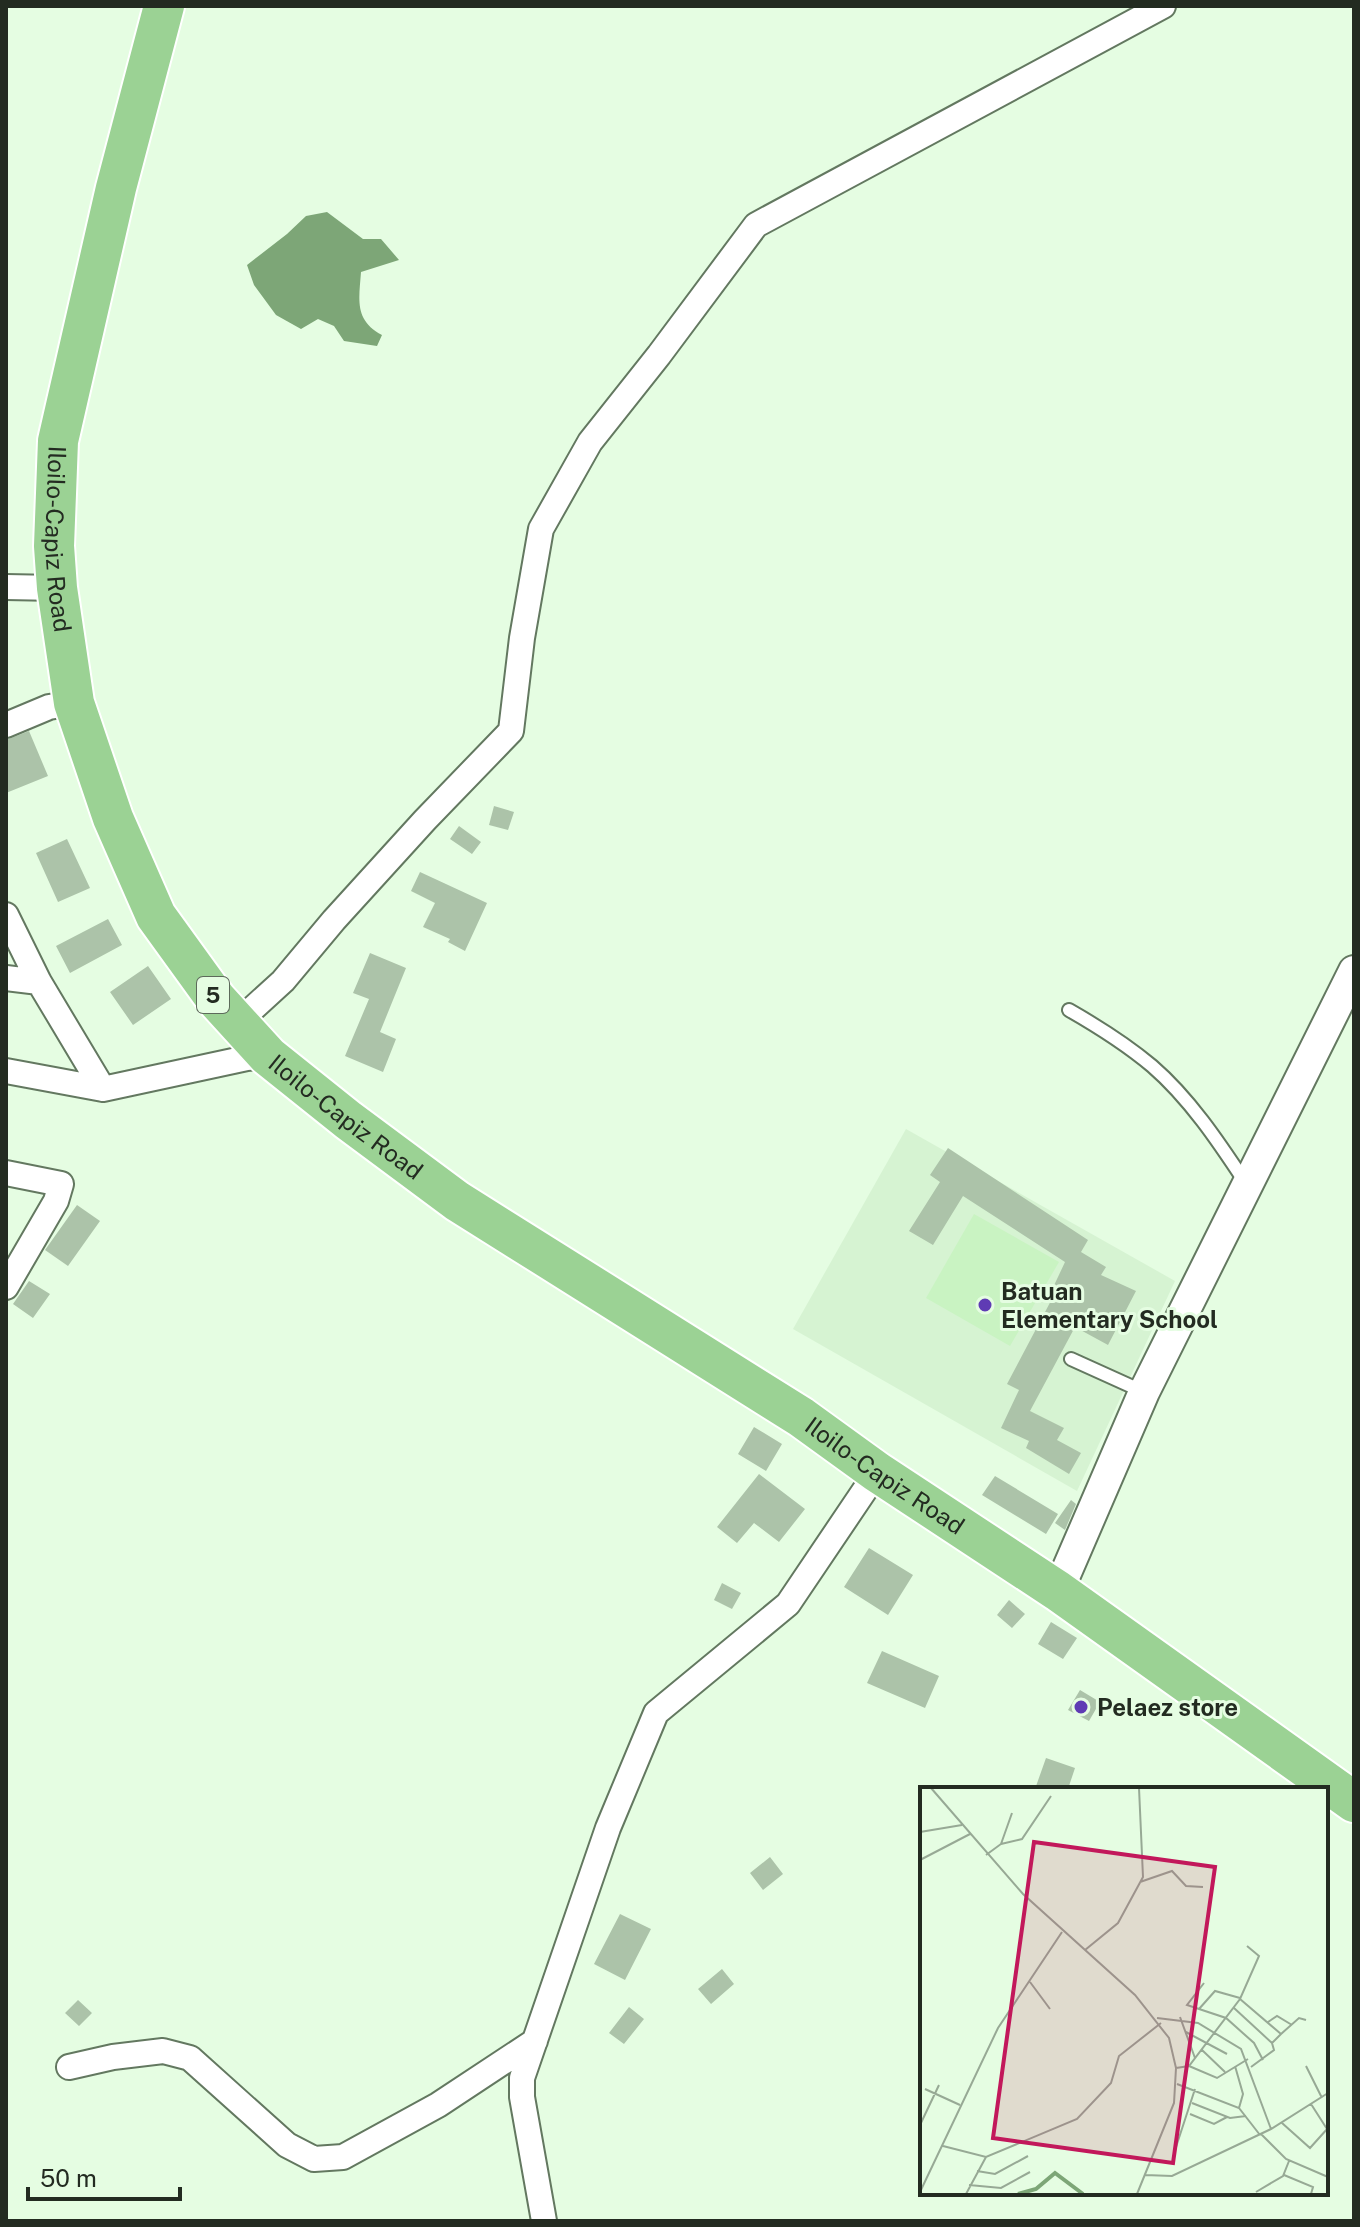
<svg xmlns="http://www.w3.org/2000/svg" width="1360" height="2227" font-family="'Public Sans',sans-serif">
<rect width="100%" height="100%" fill="#e5fde2"/>
<path fill="#d6f3d2" d="M906 1129 1175 1281 1077 1491 793 1329Z"/>
<path fill="#c9f3c2" d="M974 1214 1059 1262 1010 1346 926 1298Z"/>
<path fill="#7da677" d="M327 212 363 239H381L399 260 361 272C359 300 354 320 382 335L377 346 344 341 334 326 318 319 301 329 276 315 254 285 247 265 287 234 306 216Z"/>
<path fill="#acc3a9" d="M29 731 48 776 6 793V740Z
M494 806 514 812 508 830 489 825Z
M459 826 481 842 472 854 450 839Z
M67 839 90 888 58 902 36 853Z
M420 872 487 903 465 951 448 942 450 939 423 927 435 903 411 891Z
M108 919 122 945 70 973 56 946Z
M370 953 406 968 380 1032 396 1039 383 1072 345 1056 369 999 353 993Z
M148 966 171 999 133 1025 110 992Z
M948 1148 1088 1240 1081 1252 1106 1267 1101 1275 1136 1291 1108 1345 1075 1327 1030 1411 1064 1428 1057 1440 1081 1453 1069 1474 1026 1448 1029 1441 1001 1428 1019 1390 1007 1384 1054 1295 1050 1294 1065 1262 963 1196 933 1245 909 1231 940 1182 930 1175Z
M77 1205 100 1221 68 1266 45 1250Z
M29 1281 50 1294 33 1318 13 1304Z
M754 1427 782 1444 766 1471 738 1454Z
M759 1474 805 1509 779 1542 754 1523 737 1543 717 1527Z
M995 1476 1058 1514 1046 1534 982 1495Z
M1071 1500 1076 1504 1065 1530 1055 1523Z
M869 1548 913 1575 888 1615 844 1587Z
M722 1583 741 1593 732 1609 714 1600Z
M1009 1600 1025 1614 1012 1628 997 1615Z
M1051 1622 1077 1638 1063 1659 1038 1644Z
M882 1651 939 1676 925 1708 867 1683Z
M1080 1690 1100 1702 1089 1721 1068 1710Z
M1046 1758 1075 1768 1068 1789H1035Z
M770 1857 783 1874 763 1890 750 1873Z
M620 1914 651 1929 625 1980 594 1964Z
M722 1969 734 1984 711 2004 698 1989Z
M78 2000 92 2013 79 2026 65 2013Z
M629 2007 644 2019 624 2044 609 2033Z"/>
<g fill="none" stroke-linecap="round" stroke-linejoin="round">
<defs>
<path id="service" d="M1069 1010C1097 1026 1127 1045 1152 1066 1189 1098 1218 1141 1245 1182
M1071 1359 1144 1392"/>
<path id="minor" d="M6 587 57 588
M6 725 49 707 74 703
M6 915 39 982 103 1089
M6 978 39 982
M238 1022 283 981 334 920 425 820 511 731 522 638 541 529 590 442 659 355 756 225 1163 6
M6 1071 103 1089 247 1058 268 1056
M6 1173 61 1184 56 1201 6 1287
M69 2067 113 2057 163 2051 190 2058 287 2145 314 2159 343 2157 438 2105 535 2041
M544 2221 522 2097V2078L608 1828 656 1713 788 1604 877 1472"/>
<path id="tertiary" d="M1058 1591 1144 1392 1354 971"/>
<g id="trunk">
<path id="s1" d="M164 6 116 188 58 441 54 546 57 588 74 703 113 818 156 916 216 999 268 1056 348 1120 457 1201 801 1417 877 1472 1058 1591 1354 1802"/>
</g>
</defs>
<use href="#service" stroke="#637860" stroke-width="16"/>
<use href="#minor" stroke="#637860" stroke-width="28"/>
<use href="#tertiary" stroke="#637860" stroke-width="34"/>
<use href="#trunk" stroke="#fff" stroke-width="44"/>
<use href="#service" stroke="#fff" stroke-width="12"/>
<use href="#minor" stroke="#fff" stroke-width="24"/>
<use href="#tertiary" stroke="#fff" stroke-width="30"/>
<use href="#trunk" stroke="#9bd294" stroke-width="40"/>
</g>
<g fill="#5f3bb4" stroke="#e5fde2" stroke-width="3">
<circle cx="985" cy="1305" r="8"/>
<circle cx="1081" cy="1707" r="8"/>
</g>
<g text-anchor="middle" dominant-baseline="central" stroke-width="6" stroke-linejoin="round" paint-order="stroke">
<rect fill="#e5fde2" stroke="#5d6a5b" stroke-width="2" x="197" y="977" width="32" height="36" rx="6"/>
<g font-size="22" font-weight="bold" fill="#232b21">
<text x="213" y="995">5</text>
</g>
<g font-size="24" fill="#232b21" stroke="#e5fde2">
<text stroke="none"><textPath href="#s1" startOffset="546">Iloilo-Capiz Road</textPath></text>
<text stroke="none"><textPath href="#s1" startOffset="1218">Iloilo-Capiz Road</textPath></text>
<text stroke="none"><textPath href="#s1" startOffset="1866">Iloilo-Capiz Road</textPath></text>
</g>
<g font-size="24" font-weight="bold" fill="#232b21" stroke="#e5fde2" text-anchor="start">
<text x="1001" y="1291">Batuan<tspan x="1001" dy="28">Elementary School</tspan></text>
<text x="1097" y="1707">Pelaez store</text>
</g>
</g>
<g transform="translate(920 1787)">
<rect width="408" height="408" fill="#e5fde2"/>
<path fill="none" stroke="#7da677" stroke-width="4" d="M98 407 116 402 135 386 163 407"/>
<path fill="none" stroke="#97a995" stroke-width="2" d="M11 1 103 107 215 208 249 251 256 281 254 316 217 407M0 45 42 38M81 57 102 52 131 9M66 68 81 57 92 26M0 73 50 47M220 95 252 84 266 99 283 100M165 163 198 136 223 90 219 1M110 195 130 222M284 196 267 218 306 231 334 256 343 273M320 212 361 247M314 221 352 256M279 222 295 204 320 211M260 230 275 271M237 231 278 236 321 262 351 342M348 235 357 229 372 238M266 245 307 267M282 263 305 285M269 279 297 291 328 272M315 279 323 307 319 321M386 279 402 311M331 280 354 263 352 256 361 247 379 231 386 233M256 281 269 279 320 212 339 169 327 159M257 297 319 321 340 348M5 302 40 318M272 316 310 331 326 329M391 317 407 342M270 327 294 337 307 330M362 336 390 361 408 341M0 338 19 298M341 347 366 372 408 390M23 359 66 370 157 332 191 296 199 269 241 236M256 360 275 302M57 384 75 387 108 369M225 388 252 389 351 342 408 306M364 388 393 400 391 407M49 398 81 401 110 385M0 405 78 241 142 145M336 405 363 389 369 374M46 407 66 370"/>
<path fill="#c2185b" fill-opacity="0.15" stroke="#c2185b" stroke-width="4" d="M114 55 295 80 253 376 73 351Z"/>
<rect width="408" height="408" fill="none" stroke="#232b21" stroke-width="4"/>
</g>
<rect width="1360" height="2227" fill="none" stroke="#232b21" stroke-width="16"/>
<path d="M28 2187v12h152v-12" fill="none" stroke="#232b21" stroke-width="4"/>
<text x="40" y="2187" font-size="24" fill="#232b21" stroke="#e5fde2" stroke-width="6" paint-order="stroke">50 m</text>
</svg>
